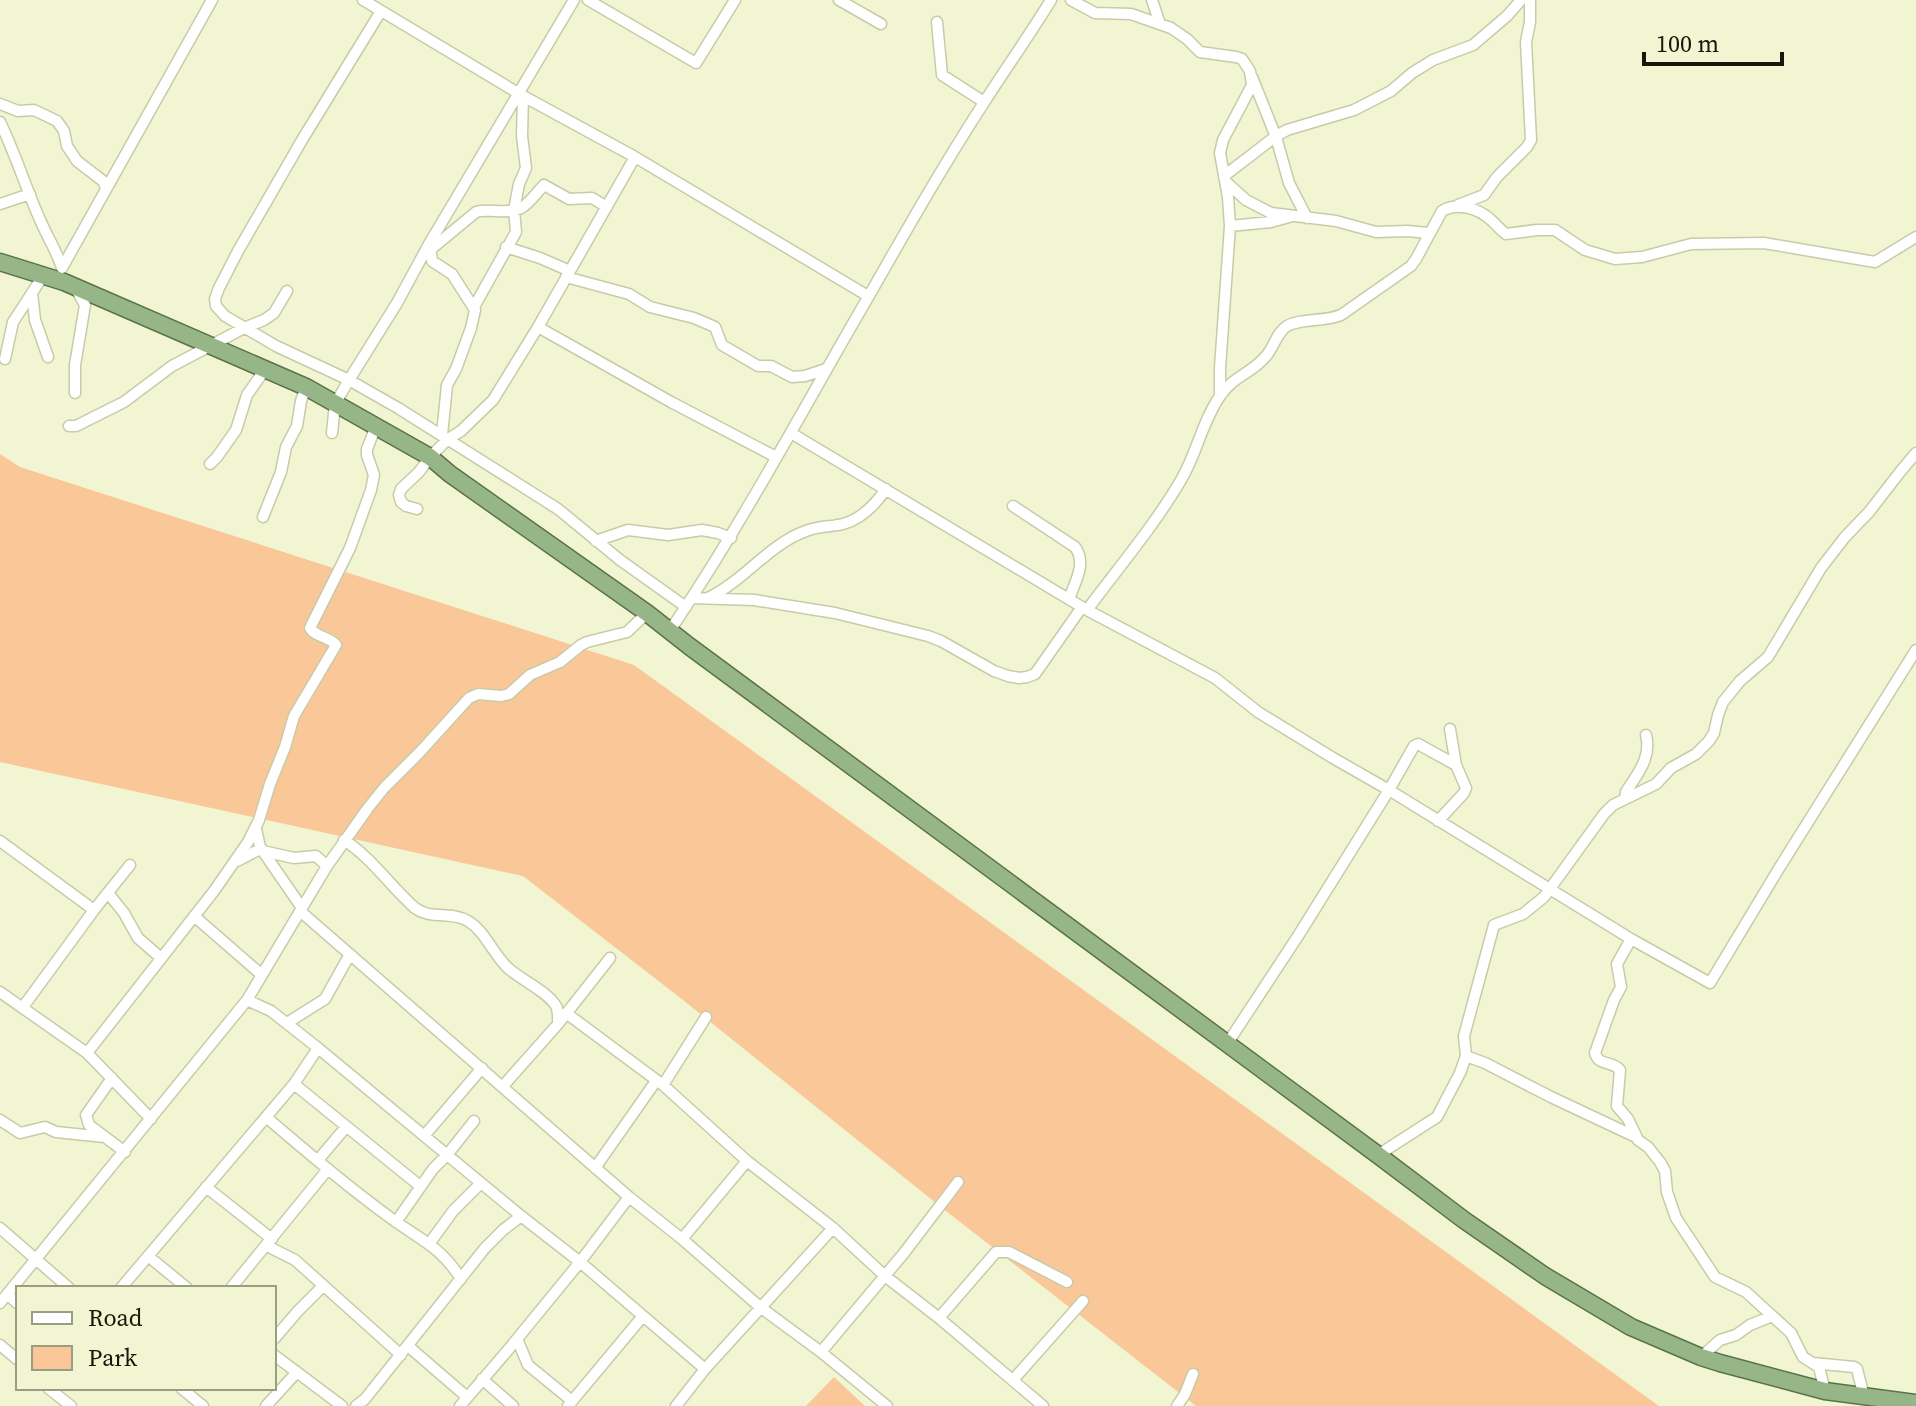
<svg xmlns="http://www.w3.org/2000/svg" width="1916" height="1406" font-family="'Source Serif 4',serif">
<rect width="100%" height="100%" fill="#f2f5d2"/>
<path fill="#fac799" d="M0 454 20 467 634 665 1659 1406H1196L946 1211 683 1000 523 876 0 762Z
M834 1377 865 1406H806Z"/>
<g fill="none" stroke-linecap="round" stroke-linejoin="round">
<defs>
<path id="minor" d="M363 0 523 96 635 157 868 296
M588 0 696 63 735 0
M839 0 881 24
M1071 0 1095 13 1131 14 1171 28 1187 39 1200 52 1236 57 1242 59 1250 71 1252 85 1223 140 1220 153 1228 197 1230 226 1220 368V395
M1152 0 1160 24
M381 11 302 140 238 251 219 288 215 299 216 306 225 316 276 346 349 380 398 408 558 509 620 560 686 607
M937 22 942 75 984 102
M1252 77 1276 137 1289 183 1307 218
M0 104 18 111 34 110 57 121 64 131 67 146 77 161 103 181 106 188
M0 122C16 155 26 189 41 222 48 238 57 252 62 268
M1224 176 1276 136 1287 130 1354 110 1391 91 1412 73 1433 60 1473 45 1507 16 1521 0
M1226 182 1246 200 1271 213 1336 221 1376 232 1407 231 1428 233
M0 204 30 194
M1458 205 1484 195 1497 177 1527 147 1531 140 1526 42 1530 22V0
M1230 226 1271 222 1289 217
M430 246 432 261 452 274 475 310 471 328 456 369 447 385 442 435
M506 247 540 258 570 271
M430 250 476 212C490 208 508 215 521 208 530 203 537 192 544 185L569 199 592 198 607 207
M62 268 212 0
M566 277 629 294 650 307 694 318 715 327 722 345 758 366H771L792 377 805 376 826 369
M32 293 35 320 48 357
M474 307 516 232 514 210 519 184 526 168 522 136 523 96
M538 327 671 402 776 457
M5 359 13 322 43 276
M75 393V365L85 305 75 287
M69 426H76L124 402 172 366 244 328 264 320 274 313 287 291
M332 433 335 404 349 380 397 303 429 244 574 0
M791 433 1087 610 1215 678 1258 712 1333 758 1389 790 1631 939 1710 983 1778 870 1916 650
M210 464 217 457 236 430 247 395 266 368
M1013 506 1075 547C1087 563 1075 582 1069 599
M417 509 406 506 401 502 399 495 401 489 419 472 430 457 448 439 461 431 493 400 538 327 635 157
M263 517 281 472 286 447 297 426 301 401 306 387
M596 541 628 530 668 535 702 530 718 533 731 538
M692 598 754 600 835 613 928 636 941 641 994 671 1008 676 1019 678 1027 677 1035 674 1082 607
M708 598C744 581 769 544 806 531 818 526 831 527 843 524 862 519 875 505 886 489
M1087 610C1119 567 1154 526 1181 480 1197 453 1202 422 1220 396 1233 376 1254 372 1266 356 1274 347 1277 332 1287 326 1301 318 1325 322 1341 315L1411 266 1416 259 1442 211C1457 202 1478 208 1491 220 1497 225 1500 230 1506 234L1537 230H1555L1585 250 1615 259 1642 257 1691 244 1764 243 1875 262 1916 237
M669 632C743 523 804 407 870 294 907 229 944 164 985 101 1007 67 1030 34 1051 0
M1625 799 1626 792C1637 774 1652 758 1646 735
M1438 821 1464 793 1466 788 1456 765 1450 729
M256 829 260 847 302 908
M344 840C372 858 390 886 415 908 431 920 452 911 468 921 485 931 493 954 508 968 521 980 547 991 556 1006 559 1012 558 1018 558 1024
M0 841 94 910
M237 861 258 850 294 858 316 856 327 866
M108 893 124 913 138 938 161 958
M300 911 629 1197 682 1239 760 1307 821 1352 887 1406
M194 916 262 975
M1631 939 1617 964 1621 987 1614 1000 1595 1053C1599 1067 1612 1060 1620 1070L1617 1106 1628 1119 1638 1140 1648 1147 1660 1162 1665 1171 1667 1192 1676 1218 1715 1277 1746 1292 1791 1333 1803 1357 1819 1367 1825 1391
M0 992 87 1053 151 1119
M247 1000 271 1011 318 1048 521 1216 580 1262 705 1369
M23 1007 94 910 130 865
M566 1013 663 1085 747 1161 833 1228 885 1276 939 1318 1043 1406
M287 1023 325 999 350 954
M1227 1044 1298 936 1389 790 1414 746 1418 744 1456 765
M87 1053 214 891 248 842 259 820 270 784 285 747 294 716 336 645C330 637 315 637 310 628L350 548 371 490 374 475 367 455V449L376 426
M1466 1056 1464 1036 1494 925 1523 914 1544 897 1604 814 1613 805 1656 784 1671 768 1696 754 1709 741 1714 733 1718 715 1723 702 1740 681 1768 657 1821 568 1845 537 1869 512 1900 472 1916 453
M112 1078 86 1115 89 1125 125 1152
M294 1084 420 1186
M663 1085 706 1017
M503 1086 558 1024 610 958
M266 1117C307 1152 348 1187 392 1219 421 1240 441 1247 461 1279
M0 1120 20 1133 45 1127 56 1132 105 1137
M424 1136 482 1068
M1378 1155 1437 1117 1460 1073 1466 1056 1485 1063 1551 1097 1636 1137
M318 1160 346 1127
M595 1168 656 1081
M206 1187 272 1239
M396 1222 433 1169 447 1155 474 1121
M0 1228 69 1288
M682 1239 747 1161
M429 1244 453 1211 481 1183
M267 1246 295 1260 401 1355
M148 1256 187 1288
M121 1288 294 1084 318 1048
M231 1288 328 1169
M7 1294 18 1304
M0 1303 247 1000 327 866 368 808 384 788 419 753 469 698 478 694 501 696 509 694 530 675 560 662 581 645 587 642 627 632 647 613
M939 1318 996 1252H1009L1067 1282
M274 1339 298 1311 323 1286
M517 1339 528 1365 572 1401
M0 1345 18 1360
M408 1346 467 1397
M821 1352 904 1253 958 1182
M274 1355 342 1406
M1701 1357 1720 1340 1736 1335 1750 1325 1772 1316
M1813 1363 1854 1367 1857 1369 1864 1397
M482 1379 513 1406
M1013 1380 1083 1301
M48 1388 71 1406
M181 1388 203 1406
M266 1406 297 1372
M356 1406 365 1399 485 1248 503 1230 521 1216
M460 1406 508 1350 580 1262 629 1197
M568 1406 643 1316
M676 1406 705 1369 833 1228
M1177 1406 1185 1394 1193 1374"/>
<path id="trunk" d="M0 262 64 282 306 387 430 457 450 474 647 613 689 646 1378 1155 1464 1220 1545 1276 1631 1327 1701 1357 1720 1363 1825 1391 1916 1403"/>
</defs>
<use href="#minor" stroke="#c8cba8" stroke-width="13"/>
<use href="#trunk" stroke="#597249" stroke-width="19"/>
<use href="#minor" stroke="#fff" stroke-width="10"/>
<use href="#trunk" stroke="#97b688" stroke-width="16"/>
</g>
<rect x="16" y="1286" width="260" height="104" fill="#f2f5d2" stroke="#9a9d82" stroke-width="2"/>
<rect x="32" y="1312" width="40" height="12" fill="#ffffff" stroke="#9a9d82" stroke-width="2"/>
<text x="88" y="1326" font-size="24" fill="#17180b">Road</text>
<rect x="32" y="1346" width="40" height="24" fill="#fac799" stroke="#9a9d82" stroke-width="2"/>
<text x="88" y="1366" font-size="24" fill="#17180b">Park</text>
<path d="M1644 52v12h138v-12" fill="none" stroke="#17180b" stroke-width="4"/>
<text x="1656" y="52" font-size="24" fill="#17180b" stroke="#f2f5d2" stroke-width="6" paint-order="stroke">100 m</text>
</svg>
